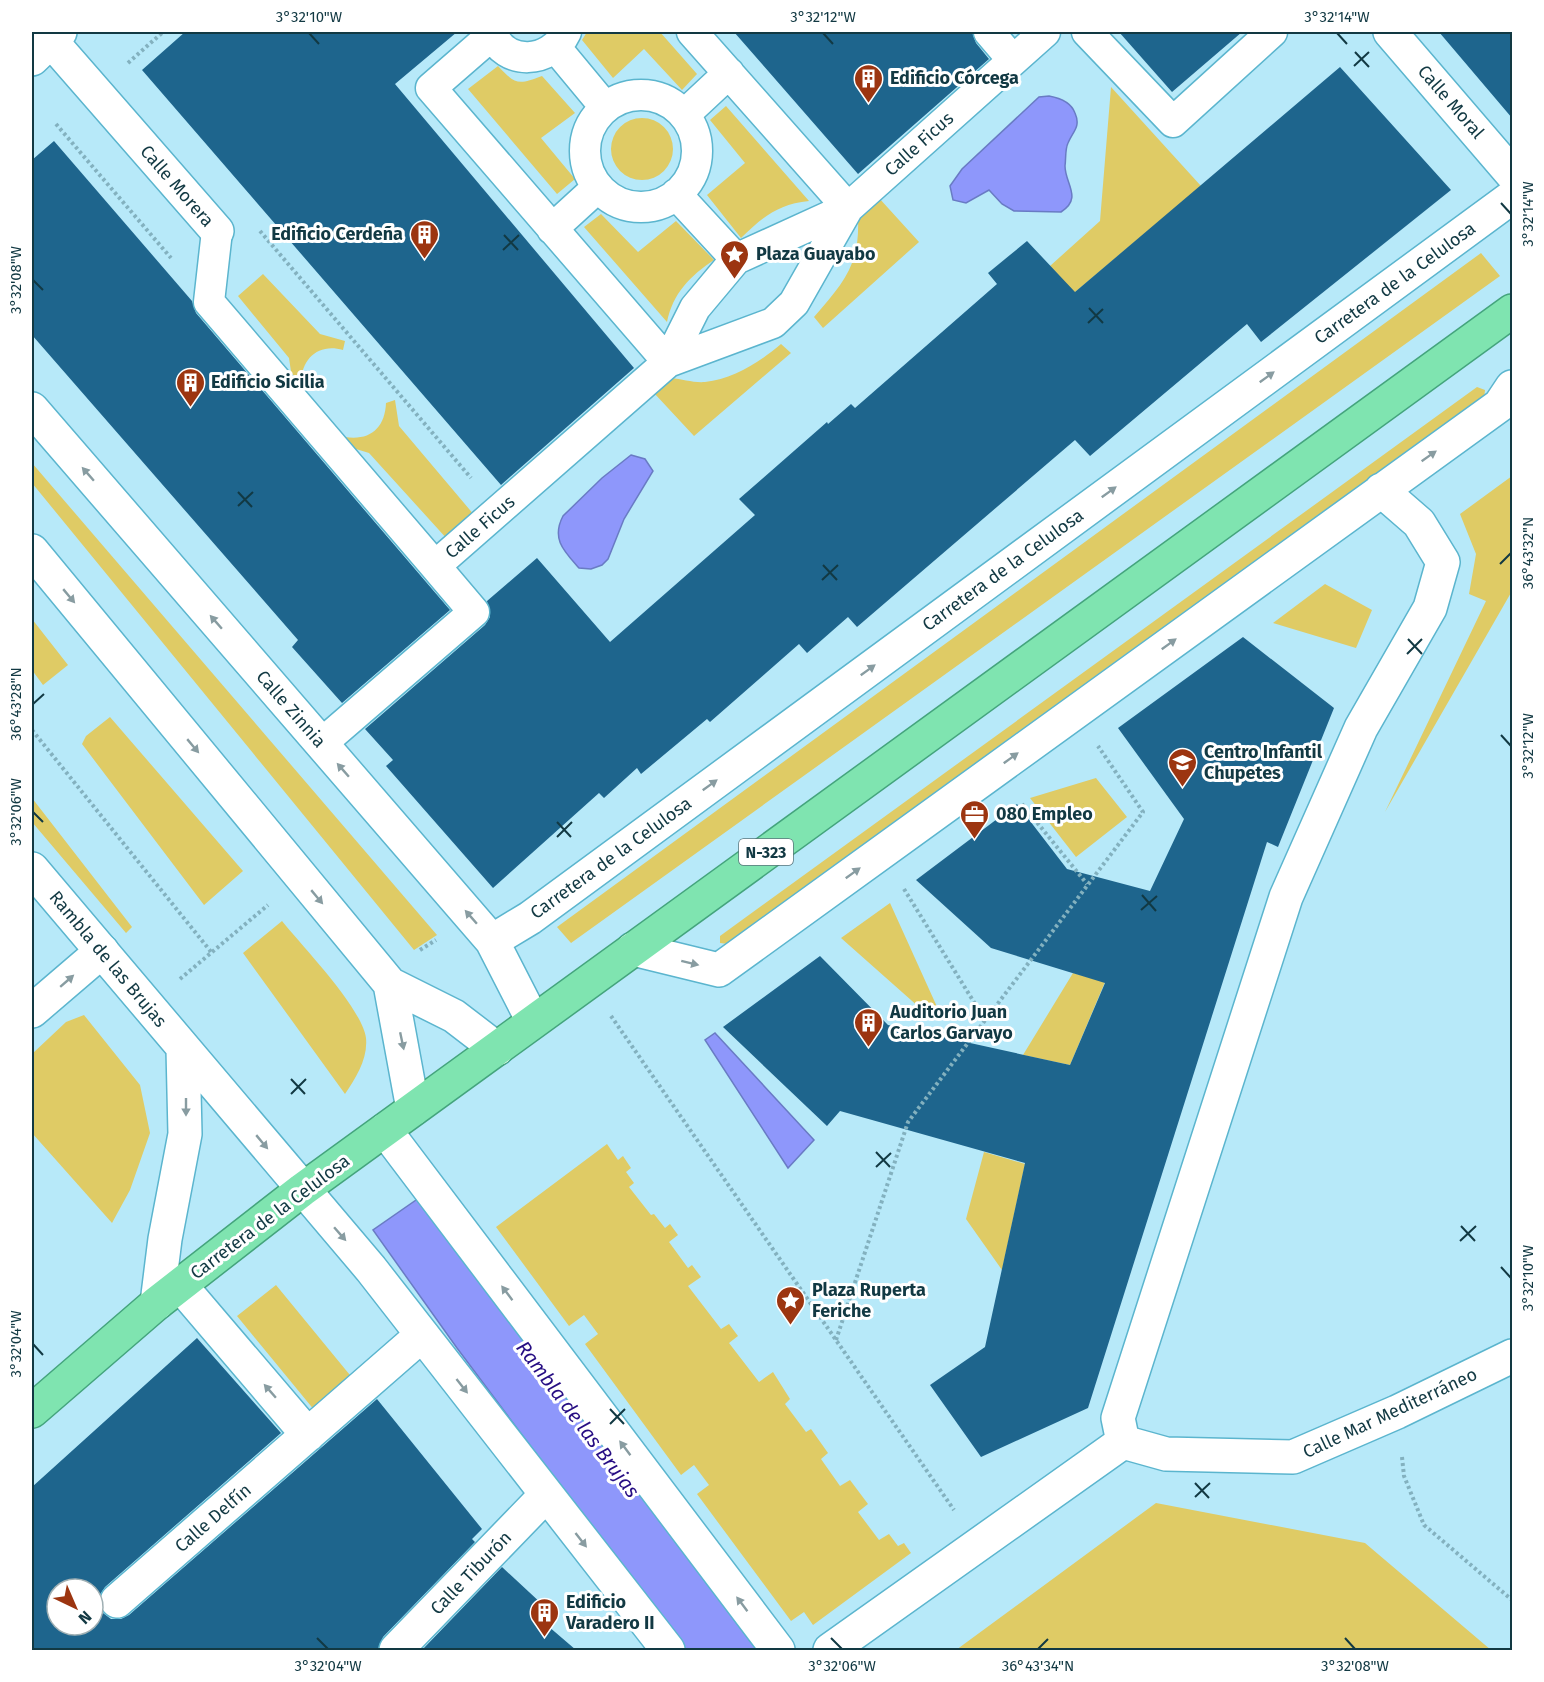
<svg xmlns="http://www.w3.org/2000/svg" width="1544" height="1682" font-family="'Fira Sans',sans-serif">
<rect width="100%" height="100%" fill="#b7e9f9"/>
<path fill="#dfcb65" d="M587 32H660L697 74 682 90 644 49 613 78 582 40Z
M498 66C516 85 518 85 542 76L575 113 541 138 575 179 557 194 468 89Z
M1111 87 1201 186 1036 325 1063 280 1050 266 1100 221Z
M726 106 809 201C778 204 763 217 741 238L707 195 745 163 710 120Z
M611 149a31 31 0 1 1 62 0a31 31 0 1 1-62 0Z
M879 198 919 242 823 328 814 317C843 283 860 266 858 218Z
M601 214 638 252 676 221 714 260C690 276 673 293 667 322L584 227Z
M1481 253 1500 276 571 943 557 927Z
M263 274 320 334 345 341 343 350C319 343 302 358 301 382L293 385 289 358 238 296Z
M781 344 791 353 694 436 654 393 671 378C682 379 694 383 705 382 733 379 760 362 781 344Z
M1477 387 1485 390 1484 400 728 944 720 943V936Z
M395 400 399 426 475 516 448 540 369 453 343 445 345 437C370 441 385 428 386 403Z
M32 463 437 935 414 950 32 483Z
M1512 476V591L1385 812 1486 601 1469 594 1476 554 1460 514Z
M1325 584 1372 610 1356 648 1273 623Z
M32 619 68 665 43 685 32 670Z
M110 717 243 871 204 905 82 744 86 736Z
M1096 778 1127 817 1076 857 1030 798Z
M32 798 132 927 126 933 32 822Z
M890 903 938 1009 929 1016 841 938Z
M282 921C303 947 362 1008 366 1038 368 1059 356 1077 345 1094L243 953Z
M1073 973 1105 982 1070 1065 1023 1055Z
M84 1015 140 1085 150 1133 130 1190 112 1223 32 1133V1054L66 1022Z
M607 1144 618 1160 623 1156 631 1168 626 1172 634 1183 629 1187 651 1215 654 1214 665 1228 670 1224 678 1235 669 1242 688 1268 692 1265 701 1277 688 1286 721 1329 729 1324 738 1336 729 1343 759 1382 773 1372 790 1399 785 1404 806 1432 811 1429 828 1453 821 1459 840 1486 850 1480 868 1504 858 1512 879 1540 889 1534 898 1546 904 1543 911 1553 813 1625 804 1612 791 1621 697 1494 709 1485 694 1465 681 1475 585 1344 598 1334 584 1315 569 1326 496 1227Z
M984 1152 1025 1164 1002 1270 966 1219Z
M276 1285 354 1380 315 1411 237 1316Z
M1156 1503 1365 1543 1491 1650H956Z"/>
<path fill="#8e97fb" stroke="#697bc4" stroke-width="1.5" d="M1049 96C1060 98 1071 102 1075 113 1081 127 1073 131 1068 143 1065 149 1066 159 1065 166 1065 184 1083 198 1061 212L1014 211 1002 204 989 190 966 203 953 200 950 186 962 169 1039 97Z
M631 455 645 459 653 471 624 519 608 559 602 565 591 569 579 568C564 551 551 539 563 516L602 478Z
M715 1033 814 1140 788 1168 705 1040Z
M419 1198 757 1650H683L457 1348 373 1230Z"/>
<path fill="#1e658d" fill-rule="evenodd" d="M185 32H457L395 84 634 368 501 485 142 70Z
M734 32H972L976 43 989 59 858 174Z
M1119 32H1242L1172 92Z
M1439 32H1512V118Z
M1340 67 1451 190 1261 342 1247 324 1090 456 1075 440 857 627 848 617 807 653 799 644 710 722 707 719 641 774 637 768 604 798 599 793 493 888 386 766 393 760 365 729 485 625 490 617 487 601 537 558 610 642 755 515 739 499 827 422 828 424 851 404 855 408 997 284 988 273 1027 241 1075 292Z
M54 141 192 301 196 313 450 610 342 703 292 647 298 640 32 335V160Z
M1243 637 1334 708 1278 847 1267 842 1088 1408 981 1457 930 1385 985 1347 1025 1163 840 1111 827 1126 723 1027 820 956 888 1025 1070 1065 1105 983 991 948 916 880 1017 804 1067 869 1150 891 1184 819 1118 728Z
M197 1338 281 1433 105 1587 99 1596V1604L103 1613 111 1619H121L129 1615 377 1399 482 1529 472 1539 475 1542 383 1637 378 1650H32V1487ZM57 1589H93V1625H57Z
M502 1567 543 1605 534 1614 576 1650H422Z"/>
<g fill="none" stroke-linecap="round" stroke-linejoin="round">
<defs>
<path id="pedestrian" d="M491 32C505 67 551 64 566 32
M692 32 848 208
M989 32 1012 59
M1087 32 1173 122 1272 32
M492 35 431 88 668 362 695 308 736 259 848 208
M556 48 605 107
M585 151a56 56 0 1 1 112 0a56 56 0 1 1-112 0Z
M684 115 729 73
M676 194 736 259
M552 229 598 187
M217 231 209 302 435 566
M321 744 474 612 435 566 668 362 773 323 794 303 848 208 1045 32"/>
<path id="minor" d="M1390 32 1512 174
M52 42 217 231
M32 409 492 941 533 1021
M32 551 390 984 454 1016 497 1049
M492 941 530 918 1512 197
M633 949 719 970 1500 405 1512 387
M390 984 413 1109
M32 1011 102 951
M180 1285 308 1435
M1123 1442 1118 1418 1286 897 1361 728 1430 608 1443 562 1419 523 1381 490
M1123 1442 1166 1454 1293 1457 1397 1412 1512 1356
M117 1601 422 1335
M396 1650 546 1495
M830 1650 1123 1442"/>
<path id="tertiary" d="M32 59 60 32
M32 869 371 1269 668 1650
M385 1130 778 1650
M157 1303 165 1239 185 1134 183 1049"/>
<path id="trunk" d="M32 1411 157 1303 302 1190 1512 311"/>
</defs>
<use href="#pedestrian" stroke="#5bb5ce" stroke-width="33"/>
<use href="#minor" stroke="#5bb5ce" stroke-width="36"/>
<use href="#tertiary" stroke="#5bb5ce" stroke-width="36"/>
<use href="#trunk" stroke="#44a47d" stroke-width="36"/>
<path stroke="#83b1bf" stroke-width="4" stroke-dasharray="3 3" stroke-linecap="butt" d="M128 63 163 32
M56 124 171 258
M260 231 471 478
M32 730 212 953
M1022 804 1087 884
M904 889 985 1020
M420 950 436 940
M180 979 268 905
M611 1016 954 1510
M836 1340 908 1122 1143 812 1098 746
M1402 1457 1404 1476 1424 1525 1512 1600"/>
<use href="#pedestrian" stroke="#fff" stroke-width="30"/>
<use href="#minor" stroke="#fff" stroke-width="33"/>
<use href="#tertiary" stroke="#fff" stroke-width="33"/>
<use href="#trunk" stroke="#7fe4b0" stroke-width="33"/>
</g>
<defs><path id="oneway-solid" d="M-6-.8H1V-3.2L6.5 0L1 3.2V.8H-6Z" transform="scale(1.5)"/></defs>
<g fill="#889ca1">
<use href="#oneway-solid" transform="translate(1267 377) rotate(-36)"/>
<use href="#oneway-solid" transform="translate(1429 456) rotate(-35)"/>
<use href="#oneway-solid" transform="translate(88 474) rotate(-131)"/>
<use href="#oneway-solid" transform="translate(1109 492) rotate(-36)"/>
<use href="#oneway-solid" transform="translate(69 596) rotate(50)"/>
<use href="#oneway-solid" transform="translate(216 622) rotate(-131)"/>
<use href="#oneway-solid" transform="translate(1169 644) rotate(-36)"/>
<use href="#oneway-solid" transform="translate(868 670) rotate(-36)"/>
<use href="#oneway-solid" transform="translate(193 746) rotate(50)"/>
<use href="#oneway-solid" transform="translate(1011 758) rotate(-36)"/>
<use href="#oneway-solid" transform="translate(343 770) rotate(-131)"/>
<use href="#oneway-solid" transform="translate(710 785) rotate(-36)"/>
<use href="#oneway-solid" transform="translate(853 873) rotate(-36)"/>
<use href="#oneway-solid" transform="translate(317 897) rotate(50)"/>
<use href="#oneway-solid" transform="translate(471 917) rotate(-131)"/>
<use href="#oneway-solid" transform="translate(690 963) rotate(14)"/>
<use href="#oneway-solid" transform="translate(67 981) rotate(-41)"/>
<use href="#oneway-solid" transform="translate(402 1041) rotate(78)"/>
<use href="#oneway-solid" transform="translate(186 1107) rotate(90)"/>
<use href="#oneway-solid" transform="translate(262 1142) rotate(50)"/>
<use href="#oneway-solid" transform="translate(340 1234) rotate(49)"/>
<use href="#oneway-solid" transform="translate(507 1293) rotate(-127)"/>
<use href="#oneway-solid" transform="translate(462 1386) rotate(52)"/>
<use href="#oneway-solid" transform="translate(270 1391) rotate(-131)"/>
<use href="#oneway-solid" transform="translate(625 1448) rotate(-127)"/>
<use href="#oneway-solid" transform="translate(581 1540) rotate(52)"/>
<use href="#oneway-solid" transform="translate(742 1604) rotate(-127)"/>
</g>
<path fill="none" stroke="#123943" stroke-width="2" d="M309 33 319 44M823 33 833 44M1337 33 1347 44M1355 52 1369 67M1354 66 1369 52M1501 203 1511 214M504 235 518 250M503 250 519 235M33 280 43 290M1089 308 1103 323M1088 323 1103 309M238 492 252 507M238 506 253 492M1500 564 1511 553M823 565 837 580M822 580 838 565M1408 639 1422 654M1407 654 1422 639M33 704 44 694M1501 735 1511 746M33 812 43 822M557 822 571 837M557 837 572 822M1142 895 1156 911M1141 910 1157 896M291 1079 305 1094M291 1094 306 1079M876 1152 890 1167M876 1167 891 1153M1461 1226 1475 1241M1460 1241 1476 1226M1501 1267 1511 1278M33 1344 43 1355M610 1409 624 1424M610 1424 625 1409M1195 1483 1209 1498M1195 1497 1210 1483M317 1638 328 1649M831 1638 842 1649M1345 1638 1355 1649M1038 1649 1048 1639"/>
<defs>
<symbol id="building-pin" viewBox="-11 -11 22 30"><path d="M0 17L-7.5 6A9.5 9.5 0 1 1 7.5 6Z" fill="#9c3510" stroke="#fff"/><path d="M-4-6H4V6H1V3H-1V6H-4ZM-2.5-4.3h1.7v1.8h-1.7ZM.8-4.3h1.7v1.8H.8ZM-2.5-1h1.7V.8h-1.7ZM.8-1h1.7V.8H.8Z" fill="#fff"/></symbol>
<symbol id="sight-pin" viewBox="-11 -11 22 30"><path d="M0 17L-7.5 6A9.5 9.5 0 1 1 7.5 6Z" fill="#9c3510" stroke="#fff"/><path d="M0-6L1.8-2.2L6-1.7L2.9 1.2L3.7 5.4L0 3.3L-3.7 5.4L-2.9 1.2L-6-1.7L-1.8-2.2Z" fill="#fff"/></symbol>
<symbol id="school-pin" viewBox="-11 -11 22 30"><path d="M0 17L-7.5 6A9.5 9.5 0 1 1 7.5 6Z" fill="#9c3510" stroke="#fff"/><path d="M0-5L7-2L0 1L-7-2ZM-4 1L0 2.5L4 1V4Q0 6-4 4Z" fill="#fff"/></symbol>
<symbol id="office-pin" viewBox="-11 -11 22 30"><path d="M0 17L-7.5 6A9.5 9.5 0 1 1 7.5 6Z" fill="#9c3510" stroke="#fff"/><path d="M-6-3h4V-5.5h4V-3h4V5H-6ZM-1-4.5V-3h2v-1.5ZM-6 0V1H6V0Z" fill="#fff"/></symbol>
</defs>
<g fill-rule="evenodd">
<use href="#building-pin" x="852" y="62" width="33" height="45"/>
<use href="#building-pin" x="408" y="218" width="33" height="45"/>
<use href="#sight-pin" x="718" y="238" width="33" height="45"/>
<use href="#building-pin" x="174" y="366" width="33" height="45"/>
<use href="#school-pin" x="1166" y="746" width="33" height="45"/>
<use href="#office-pin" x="958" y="798" width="33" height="45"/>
<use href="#building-pin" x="852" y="1006" width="33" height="45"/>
<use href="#sight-pin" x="774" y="1284" width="33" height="45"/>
<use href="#building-pin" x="528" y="1596" width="33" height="45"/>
</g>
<g text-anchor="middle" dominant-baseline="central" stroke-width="6" stroke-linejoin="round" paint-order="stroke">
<rect fill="#fff" stroke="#59747b" stroke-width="1.5" x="739" y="839" width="54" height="26" rx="4.5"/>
<g font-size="16" font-weight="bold" fill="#123943">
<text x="766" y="852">N-323</text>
</g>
<g font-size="18" font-weight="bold" fill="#123943" stroke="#fff" text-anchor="start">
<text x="890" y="78">Edificio Córcega</text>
<text x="403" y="234" text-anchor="end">Edificio Cerdeña</text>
<text x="756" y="254">Plaza Guayabo</text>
<text x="211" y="382">Edificio Sicilia</text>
<text x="1204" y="752">Centro Infantil<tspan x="1204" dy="21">Chupetes</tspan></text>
<text x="996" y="814">080 Empleo</text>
<text x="890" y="1012">Auditorio Juan<tspan x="890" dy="21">Carlos Garvayo</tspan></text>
<text x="812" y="1290">Plaza Ruperta<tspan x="812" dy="21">Feriche</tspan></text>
<text x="566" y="1602">Edificio<tspan x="566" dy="21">Varadero II</tspan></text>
</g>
<g font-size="18" fill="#123943" stroke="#fff">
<text transform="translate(1451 102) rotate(49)">Calle Moral</text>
<text transform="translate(919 144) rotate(-42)">Calle Ficus</text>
<text transform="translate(177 186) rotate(49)">Calle Morera</text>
<text transform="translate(1395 283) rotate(-36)">Carretera de la Celulosa</text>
<text transform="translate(480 527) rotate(-41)">Calle Ficus</text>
<text transform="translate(1003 570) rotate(-36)">Carretera de la Celulosa</text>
<text transform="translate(291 709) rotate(49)">Calle Zinnia</text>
<text transform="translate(611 858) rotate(-36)">Carretera de la Celulosa</text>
<text transform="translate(108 959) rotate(50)">Rambla de las Brujas</text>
<text transform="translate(270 1217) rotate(-37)">Carretera de la Celulosa</text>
<text transform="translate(1390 1413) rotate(-25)">Calle Mar Mediterráneo</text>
<text transform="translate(213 1518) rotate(-41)">Calle Delfín</text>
<text transform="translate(471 1573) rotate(-46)">Calle Tiburón</text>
</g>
<g font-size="20" font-style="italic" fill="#260d83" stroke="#fff">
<text transform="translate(578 1419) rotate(53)">Rambla de las Brujas</text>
</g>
</g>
<rect width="1544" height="1682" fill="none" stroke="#ffffff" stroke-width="66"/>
<g transform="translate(75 1607) rotate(136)"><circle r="28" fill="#ffffff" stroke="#a0b0b4" stroke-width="1.5"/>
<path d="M0-4.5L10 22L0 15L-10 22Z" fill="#9c3510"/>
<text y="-9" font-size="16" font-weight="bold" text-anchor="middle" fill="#123943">N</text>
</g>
<rect x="33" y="33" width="1478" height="1616" fill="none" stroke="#123943" stroke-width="2"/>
<g font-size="15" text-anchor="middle" fill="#123943">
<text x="309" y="22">3°32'10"W</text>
<text x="823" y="22">3°32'12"W</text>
<text x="1337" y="22">3°32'14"W</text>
<text transform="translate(1528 214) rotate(-90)" y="5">3°32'14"W</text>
<text transform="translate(16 280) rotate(-90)" y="5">3°32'08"W</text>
<text transform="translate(1528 553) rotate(-90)" y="5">36°43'32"N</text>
<text transform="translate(16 704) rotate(-90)" y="5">36°43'28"N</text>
<text transform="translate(1528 746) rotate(-90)" y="5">3°32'12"W</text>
<text transform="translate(16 812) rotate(-90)" y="5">3°32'06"W</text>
<text transform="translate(1528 1278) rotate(-90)" y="5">3°32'10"W</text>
<text transform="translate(16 1344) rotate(-90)" y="5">3°32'04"W</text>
<text x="328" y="1671">3°32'04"W</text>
<text x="842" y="1671">3°32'06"W</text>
<text x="1038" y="1671">36°43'34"N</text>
<text x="1355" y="1671">3°32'08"W</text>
</g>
</svg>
